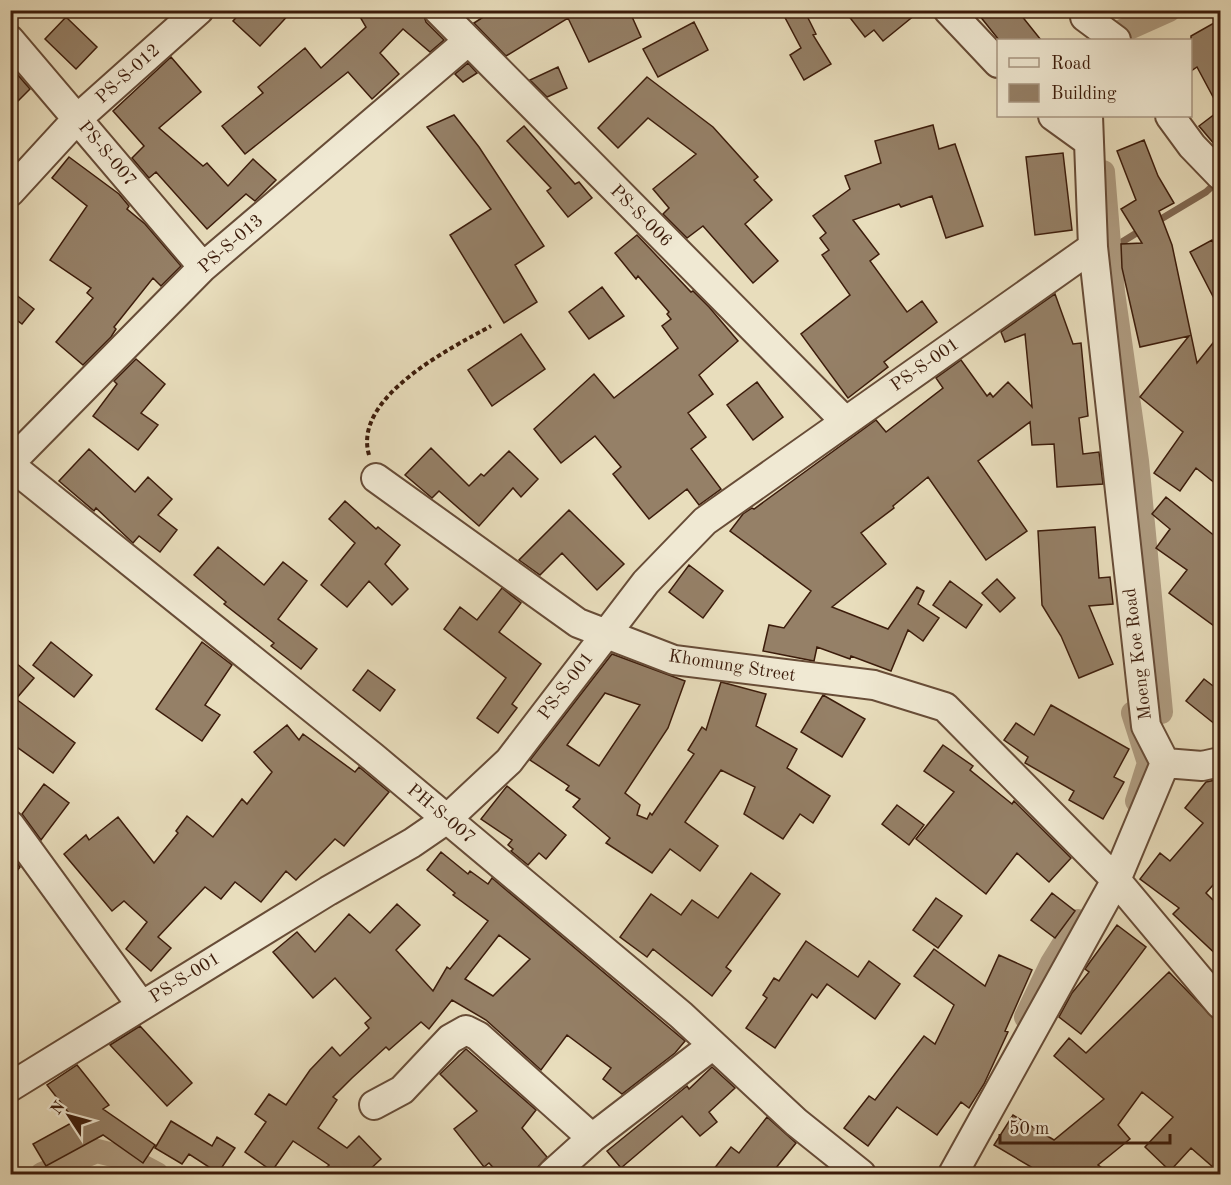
<svg xmlns="http://www.w3.org/2000/svg" width="1231" height="1185" font-family="'Old Standard TT',serif">
<rect width="100%" height="100%" fill="#e8ddbc"/>
<filter id="stains"><feTurbulence type="fractalNoise" baseFrequency=".00333" numOctaves="4"/><feColorMatrix values="0 0 0 0 .2 0 0 0 0 .09 0 0 0 0 .02 0 0 0 .5 -.17"/></filter>
<radialGradient id="worn" r=".72"><stop offset=".6" stop-color="#630" stop-opacity="0"/><stop offset="1" stop-color="#630" stop-opacity=".3"/></radialGradient>
<g fill="none" stroke-linecap="round" stroke-linejoin="round">
<path stroke="#806851" stroke-width="7" d="M1156 222 1206 192 1219 180
M1109 250 1143 229"/>
<path stroke="#ae9b80" stroke-width="24" d="M1102 40 1169 10
M1103 172 1113 292 1137 461 1161 712 1133 713 1149 763 1137 801
M1026 1017 1052 963 1078 921
M42 1174 97 1151 129 1159 157 1174"/>
</g>
<path fill="#958067" stroke="#3c1c0b" stroke-width="1.5" fill-rule="evenodd" d="M243 10H293L260 46 233 21Z
M356 10H422L426 22 444 40 430 52 403 29 380 53 399 74 372 99 348 72 245 154 222 126 263 93 258 87 305 48 321 68 366 27Z
M494 10H629L641 37 589 62 568 18 506 56 474 23Z
M781 10H804L816 34 813 35 831 64 804 80 790 55 801 48Z
M844 10H921L883 41 874 30 865 37Z
M975 10H1017L1041 40H999Z
M66 17 97 47 76 69 45 39Z
M1221 19V152L1199 126 1220 110 1197 67 1191 71V36Z
M694 22 708 50 658 77 643 49Z
M171 57 201 92 159 128 203 166 207 163 228 186 253 159 276 180 255 201 246 194 207 229 156 172 149 178 132 158 144 146 113 111Z
M468 63 477 73 463 82 455 74Z
M10 66 30 89 10 109Z
M558 67 567 88 547 97 530 80Z
M647 77 713 127 758 177 754 180 772 200 745 224 778 261 753 283 703 226 687 238 663 214 669 208 653 189 696 154 648 118 618 148 598 128Z
M454 115 479 147 544 246 515 265 537 302 504 323 450 235 491 209 427 127Z
M933 125 939 149 955 144 983 226 946 238 932 196 901 207 899 204 853 220 879 254 870 261 907 312 922 301 937 322 884 362 888 367 848 398 801 334 850 295 822 255 829 250 820 238 826 233 813 216 850 189 845 176 881 163 875 141Z
M524 126 575 184 579 182 592 198 568 217 547 191 551 188 507 141Z
M1144 140 1158 176 1174 203 1159 211 1172 245 1197 363 1221 333V488L1196 468 1180 491 1154 473 1183 432 1140 397 1189 336 1140 347 1122 268 1121 244 1142 243 1121 209 1136 200 1117 151Z
M1063 153 1072 230 1035 235 1026 157Z
M69 157 119 194 129 206 127 209 145 224 181 266 161 286 153 278 114 327 116 329 111 337 83 365 56 342 93 298 87 293 91 288 50 260 87 206 52 178Z
M637 235 691 292 693 291 709 307 738 341 699 375 713 394 688 413 706 437 691 449 721 489 699 505 687 489 649 519 613 474 621 467 595 436 561 463 534 429 594 374 614 398 678 348 662 326 671 319 667 314 669 312 638 276 636 279 615 253Z
M1212 240 1221 255V312L1190 252Z
M602 287 624 316 589 339 569 312Z
M10 290 34 309 22 324 10 315Z
M1055 294 1073 344 1081 343 1088 416 1079 418 1083 454 1099 452 1103 484 1057 487 1054 444 1032 445 1030 422 978 461 1027 531 986 560 928 477 893 506 894 508 861 533 886 564 832 607 888 629 917 587 924 591 918 604 939 618 923 641 908 630 891 671 851 656 850 659 817 647 814 661 763 651 769 625 784 628 811 591 730 531 743 514 752 508 754 509 876 420 886 432 943 388 936 378 961 360 987 396 990 393 993 397 1008 382 1032 407 1025 334 1005 342 1001 332Z
M521 334 545 369 492 406 468 370Z
M136 359 165 384 141 413 158 425 138 450 93 416 117 384 114 381Z
M757 382 783 417 753 440 727 405Z
M431 448 469 486 481 474 484 476 509 451 538 479 521 497 513 488 479 526 439 491 432 498 405 475Z
M89 449 135 492 148 477 172 499 158 515 177 530 160 552 139 536 133 543 96 508 94 511 59 481Z
M1166 497 1221 541V631L1169 593 1187 570 1156 548 1170 529 1152 514Z
M345 501 376 529 378 527 400 545 385 564 408 589 392 605 369 581 347 607 321 585 355 543 329 519Z
M569 510 624 564 597 590 562 553 540 575 519 560Z
M1095 527 1099 578 1110 577 1113 604 1089 606 1113 664 1079 678 1061 636 1042 605 1038 531Z
M218 547 264 585 283 562 307 581 278 619 317 649 301 669 271 646 274 643 224 604 226 602 194 575Z
M689 565 723 591 703 618 669 592Z
M997 579 1015 598 1000 612 982 593Z
M950 581 982 605 966 628 933 605Z
M502 588 521 603 499 632 541 664 512 704 517 708 498 733 477 718 506 678 444 629 460 607 477 620Z
M51 642 92 675 74 697 33 665Z
M202 642 232 665 205 705 220 715 202 741 156 709Z
M612 654 685 681 668 728 625 793 640 805 637 815 647 819 650 813 652 815 694 754 688 750 702 727 706 730 721 682 766 694 756 726 797 749 787 768 830 796 813 823 800 814 783 839 744 814 755 787 721 770 685 822 718 846 700 871 670 849 652 873 606 843 610 838 573 807 580 799 566 790 569 786 530 760ZM605 693 640 705 599 766 567 745Z
M10 658 34 678 16 699 75 743 53 773 10 742Z
M368 670 395 690 380 711 353 690Z
M1204 679 1221 692V729L1186 701Z
M823 695 865 719 842 757 801 732Z
M1051 705 1129 749 1114 777 1124 782 1103 819 1069 800 1074 791 1025 763 1028 757 1004 740 1016 723 1034 735Z
M287 725 299 740 303 734 355 772 359 767 389 792 344 846 335 839 296 880 286 871 261 902 235 882 221 899 205 887 158 937 171 948 151 971 126 949 147 922 124 901 112 911 64 854 86 835 89 840 118 817 154 863 178 833 176 831 187 816 213 837 242 799 247 804 272 772 254 752Z
M943 745 973 766 970 770 1012 804 1014 801 1071 858 1049 882 1017 853 986 894 916 839 954 792 924 771Z
M1221 779V876L1206 893 1221 908V959L1173 914 1179 908 1140 879 1160 853 1170 861 1203 823 1185 808 1206 782Z
M44 784 69 803 41 840 22 814Z
M507 786 566 835 546 859 539 853 528 865 511 851 513 849 508 845 512 840 481 819Z
M897 805 924 825 909 845 882 824Z
M441 852 468 874 470 871 488 884 492 878 685 1041 675 1053 622 1094 603 1079 611 1068 567 1035 541 1070 486 1020 452 1000 429 1029 421 1022 389 1050 386 1047 352 1078 333 1097 337 1100 318 1128 347 1148 359 1136 381 1159 365 1174H319L329 1165 293 1141 272 1171 245 1152 266 1122 255 1114 269 1094 286 1105 310 1070 332 1047 340 1056 369 1028 365 1023 371 1018 335 978 313 998 273 952 297 932 315 952 349 914 370 933 397 904 420 925 396 950 433 991 447 967 450 969 488 921 453 895 455 893 427 870ZM499 935 530 959 493 996 465 979Z
M10 854 20 867 10 880Z
M751 873 780 894 726 967 731 971 712 996 653 949 647 957 620 937 651 894 681 915 692 900 718 918Z
M1052 893 1075 911 1055 938 1031 920Z
M936 898 962 916 938 948 913 930Z
M1117 925 1146 947 1081 1034 1059 1017 1072 993 1089 972 1085 969 1090 962Z
M806 941 858 977 869 961 900 984 875 1019 827 984 817 998 812 994 775 1048 746 1028 767 998 763 995 774 978 779 981Z
M934 949 985 986 999 955 1032 970 1005 1031 1008 1032 984 1084 969 1108 961 1102 937 1135 897 1107 868 1146 844 1128 869 1096 875 1100 924 1036 935 1044 954 1005 914 976Z
M1169 972 1221 1026V1174L1191 1148 1170 1171 1145 1147 1173 1117 1142 1092 1118 1125 1130 1139 1098 1165 1111 1174H1043L994 1145 1013 1115 1054 1140 1104 1099 1054 1056 1069 1038 1086 1053Z
M140 1026 192 1083 167 1106 110 1045Z
M466 1049 536 1110 522 1128 547 1157 537 1168 536 1174H499L489 1163 484 1167 454 1129 477 1111 440 1074Z
M77 1065 109 1105 103 1109 155 1145 143 1163 103 1135 46 1166 33 1144 75 1121 47 1085Z
M712 1067 735 1088 709 1112 717 1122 700 1136 682 1116 621 1168 607 1151 687 1086 689 1089Z
M767 1117 796 1143 771 1174H710L731 1147 739 1153Z
M171 1121 212 1146 217 1137 235 1148 218 1173 189 1154 182 1164 155 1148Z"/>
<g fill="none" stroke-linecap="round" stroke-linejoin="round">
<defs>
<path id="minor" d="M438 10 844 420
M948 10 998 63
M1085 17 1116 40
M10 40 203 267
M1053 116 1089 142
M1170 116 1192 146 1220 175
M10 192 77 119 199 10
M10 463 203 267 467 42
M10 465 373 757 681 1015 796 1122 861 1174
M376 478 578 623 674 660 874 685 945 707 1116 880 1220 1004
M1165 763 1202 766 1220 762
M10 825 141 1005
M10 1087 328 891 412 843 447 819 509 761 646 582 705 521 1093 247
M374 1105 402 1090 450 1039 466 1030 478 1036 592 1138
M552 1174 592 1138 713 1045
M953 1174 1116 880 1165 763 1146 726 1093 247 1088 116"/>
</defs>
<use href="#minor" stroke="#674c37" stroke-width="32"/>
<path stroke="#3c1c0b" stroke-width="4" stroke-dasharray="4.5 3" stroke-linecap="butt" d="M369 455C352 397 451 348 491 326"/>
<use href="#minor" stroke="#f0e9d3" stroke-width="28"/>
</g>
<g text-anchor="middle" dominant-baseline="central" stroke-width="4.5" stroke-linejoin="round" paint-order="stroke">
<g font-size="18" fill="#3c1c0b" stroke="#f0e9d3">
<text transform="translate(128 74) rotate(-42)">PS-S-012</text>
<text transform="translate(107 154) rotate(50)">PS-S-007</text>
<text transform="translate(641 216) rotate(45)">PS-S-006</text>
<text transform="translate(231 244) rotate(-41)">PS-S-013</text>
<text transform="translate(925 365) rotate(-35)">PS-S-001</text>
<text transform="translate(1138 654) rotate(-97)">Moeng Koe Road</text>
<text transform="translate(732 666) rotate(9)">Khomung Street</text>
<text transform="translate(566 686) rotate(-53)">PS-S-001</text>
<text transform="translate(441 814) rotate(40)">PH-S-007</text>
<text transform="translate(185 978) rotate(-32)">PS-S-001</text>
</g>
</g>
<rect width="1231" height="1185" fill="none" stroke="#e8ddbc" stroke-width="36"/>
<rect x="12" y="12" width="1207" height="1161" fill="none" stroke="#3c1c0b" stroke-width="3"/>
<rect x="18" y="18" width="1195" height="1149" fill="none" stroke="#3c1c0b" stroke-width="1.5"/>
<rect x="997" y="39" width="195" height="78" fill="#f0e9d3" stroke="#a89783" stroke-width="1.5"/>
<rect x="1009" y="58" width="30" height="9" fill="#f0e9d3" stroke="#a89783" stroke-width="1.5"/>
<text x="1051" y="69" font-size="18" fill="#3c1c0b">Road</text>
<rect x="1009" y="84" width="30" height="18" fill="#958067" stroke="#a89783" stroke-width="1.5"/>
<text x="1051" y="99" font-size="18" fill="#3c1c0b">Building</text>
<g transform="translate(69 1116) rotate(306)" stroke="#f0e9d3" stroke-width="4.5" paint-order="stroke">
<path d="M0-4.5L10 22L0 15L-10 22Z" fill="#3c1c0b"/>
<text y="-9" font-size="16" font-weight="bold" text-anchor="middle" fill="#3c1c0b">N</text>
</g>
<path d="M1000 1134v9h170v-9" fill="none" stroke="#3c1c0b" stroke-width="3"/>
<text x="1009" y="1134" font-size="18" fill="#3c1c0b" stroke="#f0e9d3" stroke-width="4.5" paint-order="stroke">50 m</text>
<rect width="100%" height="100%" filter="url(#stains)"/>
<rect width="100%" height="100%" fill="url(#worn)"/>
</svg>
